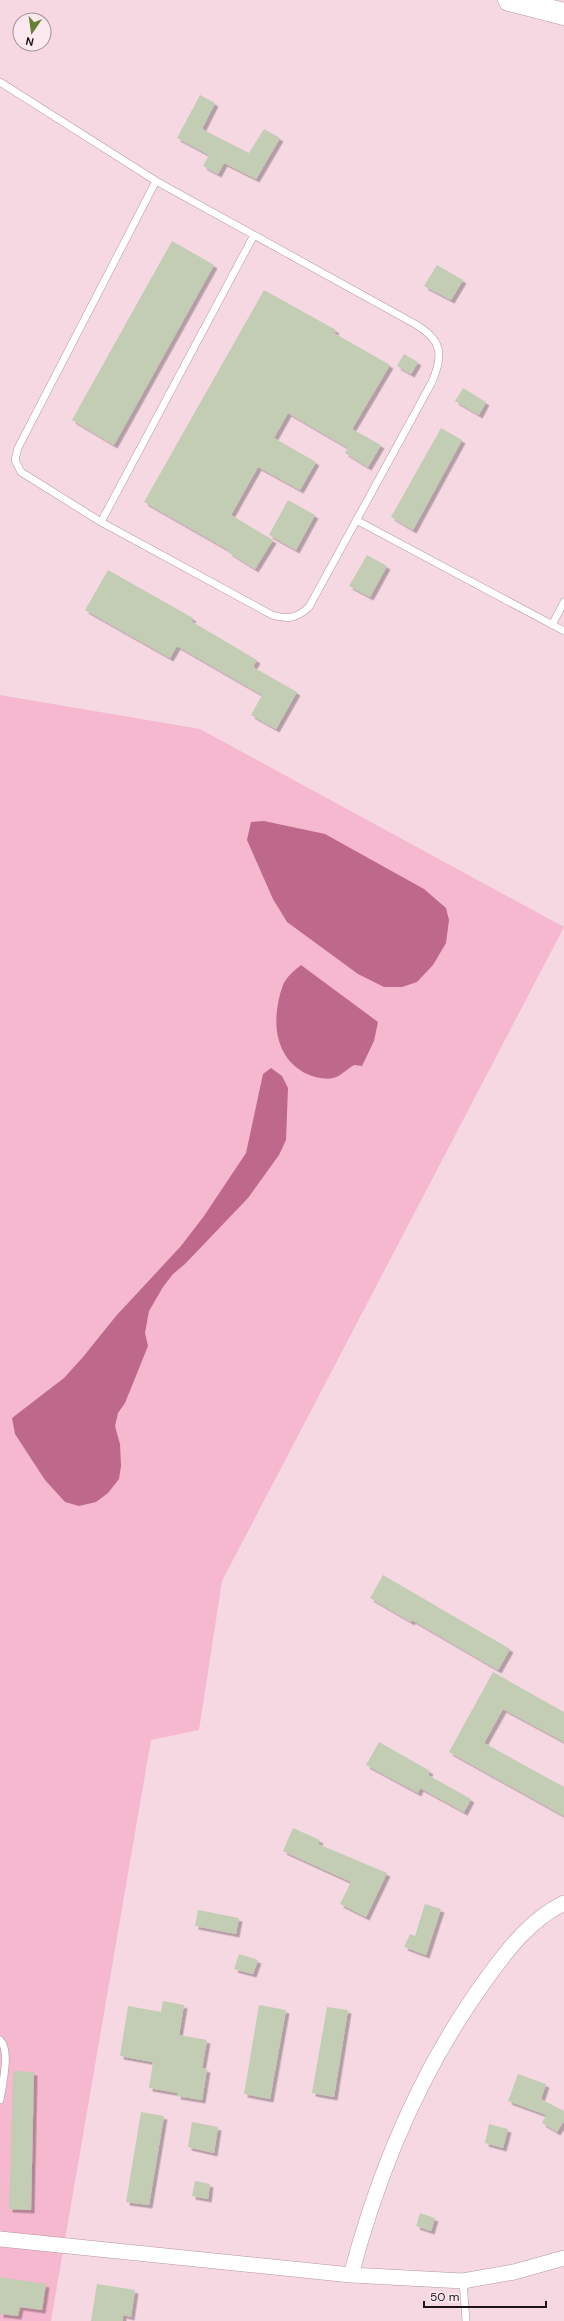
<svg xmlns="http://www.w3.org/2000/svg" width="564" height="2321" font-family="'DM Sans',sans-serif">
<defs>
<filter id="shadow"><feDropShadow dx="3.5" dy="3.5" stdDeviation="0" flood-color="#0004"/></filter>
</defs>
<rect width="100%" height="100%" fill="#f6d8e3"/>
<path fill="#f5b8ce" d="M0 695 200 729 564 927 222 1581 199 1730 151 1740 51 2321H0Z"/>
<path fill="#be688b" d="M264 821 325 834 424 889 446 908 449 920 446 943 433 965 417 982 402 987H384L358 974 287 922 273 899 247 840 251 822Z
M301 965 378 1022 374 1041 362 1066 354 1065C348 1068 340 1077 333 1078 326 1080 313 1077 307 1074 273 1057 271 1018 283 985 286 977 295 970 301 965Z
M271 1068 282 1076 288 1088 286 1140 279 1155 248 1198 185 1264 173 1274 163 1287 149 1311 145 1333 148 1346 125 1403 118 1413 115 1426 120 1444 121 1466 119 1479 108 1493 96 1502 79 1506 65 1502 45 1480 15 1434 12 1418 64 1378 83 1357 116 1316 181 1246 204 1216 246 1153 263 1074Z"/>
<path fill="#c3cdb4" filter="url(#shadow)" d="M200 95 215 103 202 129 249 153 264 129 280 138 256 179 224 163 218 174 203 166 209 155 177 138Z
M172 241 214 265 114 445 72 420Z
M437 265 463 280 451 300 424 286Z
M264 290 336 330 334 333 390 365 352 429 381 445 368 467 345 453 348 448 288 413 274 438 316 462 300 490 258 467 231 515 273 540 255 569 228 552 230 551 144 502Z
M404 354 418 362 411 374 397 366Z
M463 388 486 402 479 415 455 401Z
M441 428 462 440 413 530 391 517Z
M288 500 315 515 296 550 269 535Z
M367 555 387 566 370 597 349 586Z
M108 570 193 618 191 621 257 660 253 667 297 692 276 729 251 715 262 695 177 646 170 658 85 610Z
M383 1575 510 1649 498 1670 412 1620 411 1622 370 1598Z
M493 1672 564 1712V1742L503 1709 484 1743 564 1787V1816L449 1752Z
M379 1742 430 1771 428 1775 471 1799 464 1812 420 1788 418 1793 366 1765Z
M293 1828 320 1840 318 1844 387 1873 366 1917 340 1904 351 1882 283 1851Z
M425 1904 441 1909 426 1955 404 1947 410 1934 415 1936Z
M198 1910 239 1918 236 1934 195 1926Z
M239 1954 258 1960 253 1974 234 1969Z
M163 2001 184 2005 179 2035 207 2040 202 2068 207 2069 202 2100 177 2096 178 2093 149 2088 153 2062 120 2056 128 2006 161 2012Z
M259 2005 286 2010 270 2099 244 2094Z
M327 2007 348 2010 334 2097 312 2093Z
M13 2071 34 2072 31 2210 9 2209Z
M518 2074 546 2084 541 2099 564 2111V2121L557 2132 542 2123 546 2115 508 2101Z
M141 2112 164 2116 149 2205 126 2202Z
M192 2122 218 2127 214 2153 188 2147Z
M489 2124 508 2129 503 2148 485 2143Z
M195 2181 210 2184 208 2199 192 2196Z
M420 2213 435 2218 431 2231 416 2226Z
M0 2277 46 2284 42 2310 20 2307 18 2316 0 2314Z
M97 2284 135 2290 131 2317 123 2315V2321H91Z"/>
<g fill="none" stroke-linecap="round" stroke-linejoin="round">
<defs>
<path id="lane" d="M0 82 156 181 415 324C442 340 444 354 432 382L309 607C297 618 288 620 272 615L101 522 21 472 15 460 18 448 156 181
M356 520 564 631
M101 522 254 235
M552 625 564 602
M0 2040C11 2050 2 2086 0 2100
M463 2281 466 2321"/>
<path id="street" d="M0 2239 351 2275C379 2169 422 2067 487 1978 508 1949 531 1919 564 1903
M351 2275 463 2281 514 2272 564 2258"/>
<path id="primary" d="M509 0 564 14"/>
</defs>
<use href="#lane" stroke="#b397a1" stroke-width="8"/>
<use href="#street" stroke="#b397a1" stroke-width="16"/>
<use href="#primary" stroke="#b397a1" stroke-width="23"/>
<use href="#lane" stroke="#fff" stroke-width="7"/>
<use href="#street" stroke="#fff" stroke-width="15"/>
<use href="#primary" stroke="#fff" stroke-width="22"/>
</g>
<g transform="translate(32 32) rotate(193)"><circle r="19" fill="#fbe9ef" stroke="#a29398"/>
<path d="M0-3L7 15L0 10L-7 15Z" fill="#668033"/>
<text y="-6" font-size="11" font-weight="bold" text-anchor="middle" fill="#1d1316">N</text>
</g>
<path d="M424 2301v6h122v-6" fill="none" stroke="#1d1316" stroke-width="2"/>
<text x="430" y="2301" font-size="12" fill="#1d1316" stroke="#fbe9ef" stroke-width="3" paint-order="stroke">50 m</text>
</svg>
